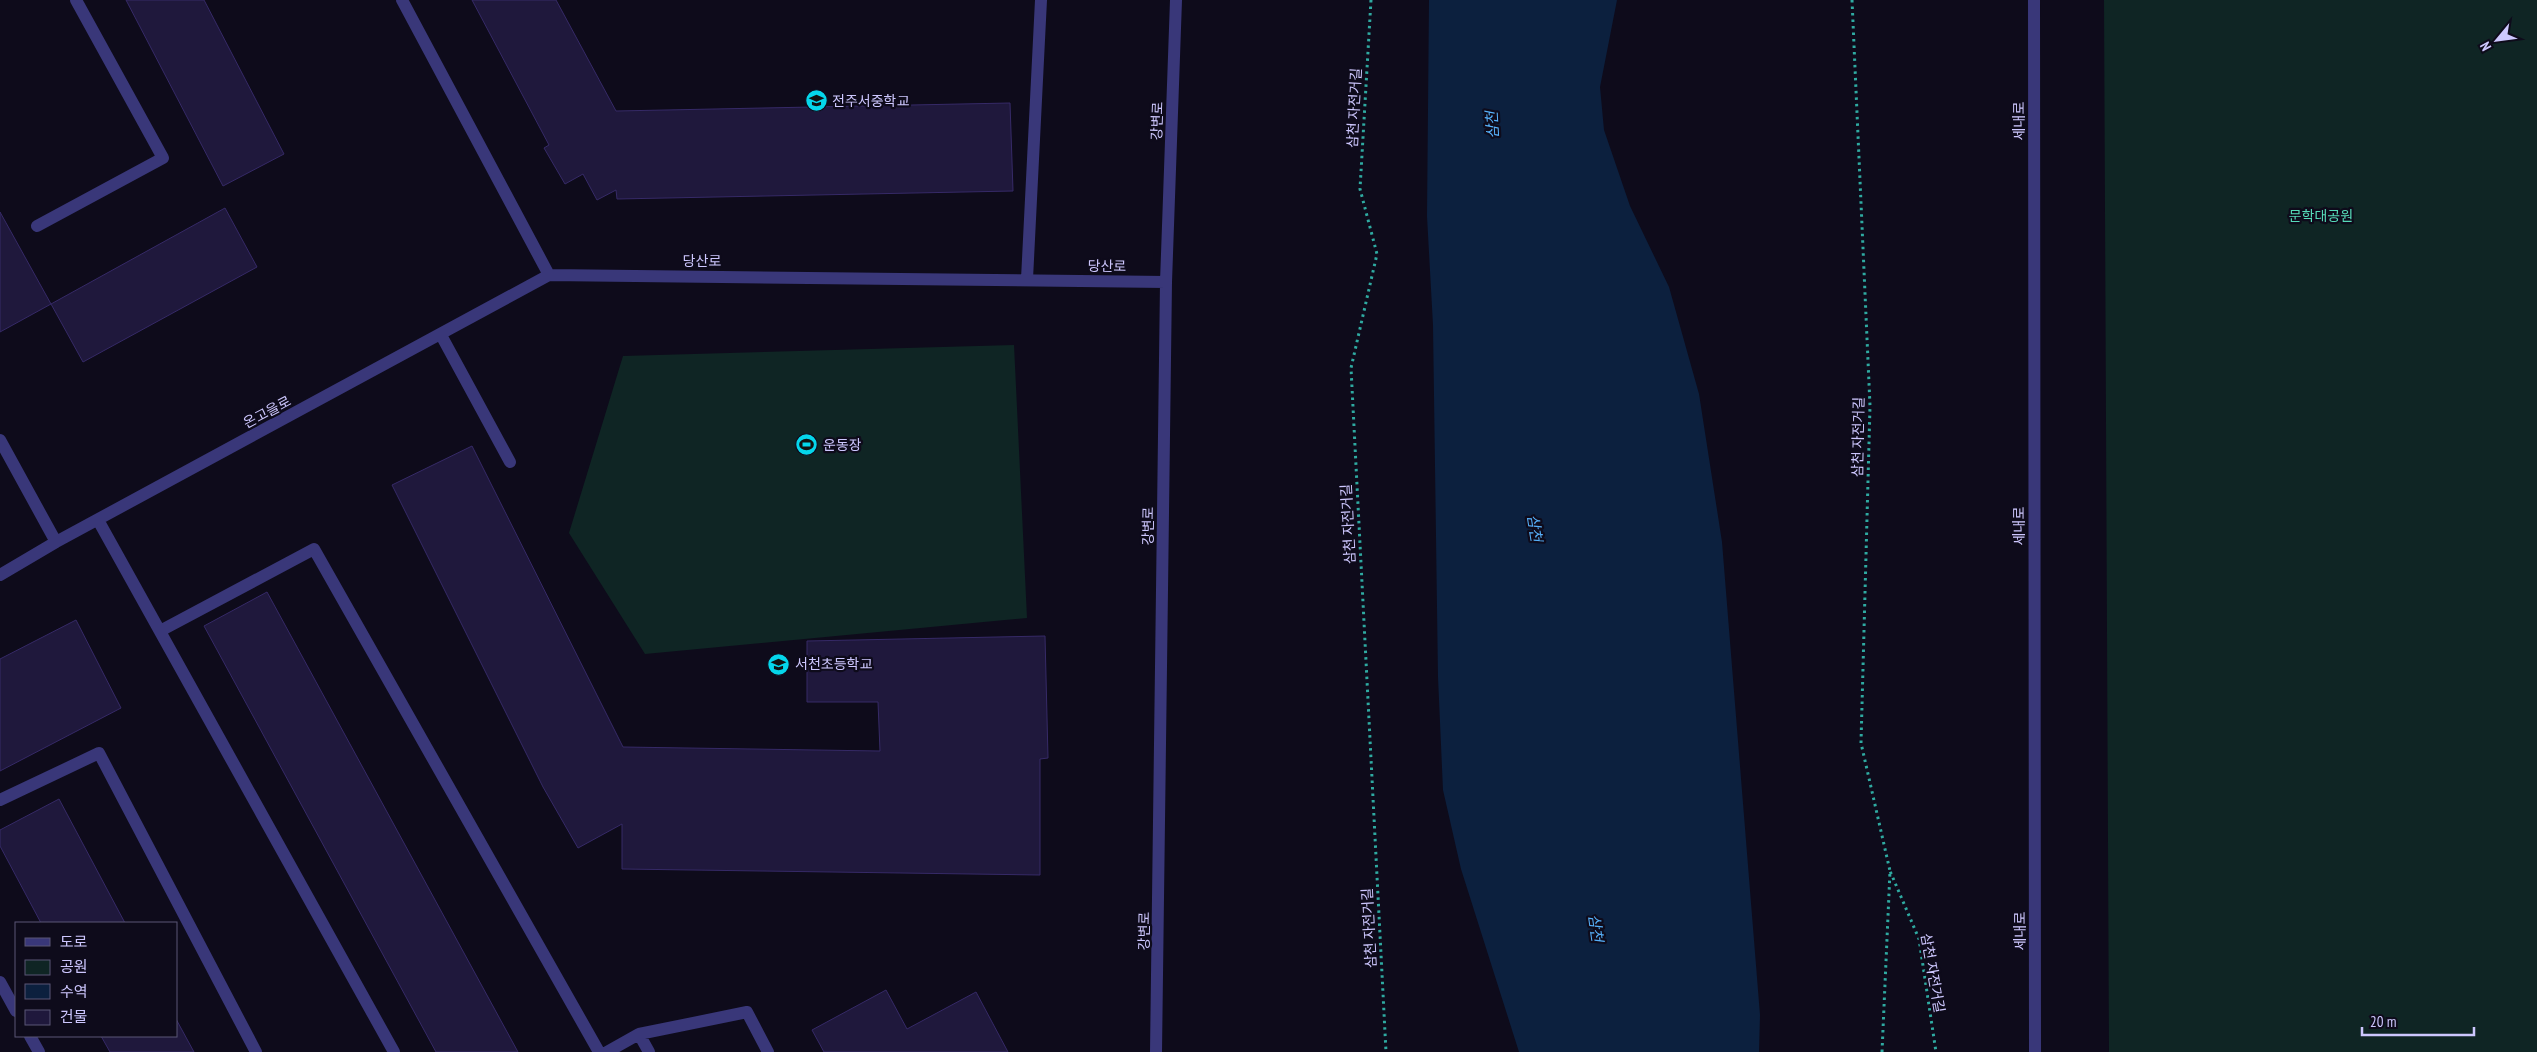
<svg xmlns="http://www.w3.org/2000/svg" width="2537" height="1052" font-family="'PT Sans Narrow','Noto Sans KR',sans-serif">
<rect width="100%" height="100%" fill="#0e0b1b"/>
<path fill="#0f2524" d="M2104 0H2537V1052H2109Z
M1014 345 1027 618 645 654 569 533 623 356Z"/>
<path fill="#0c203e" d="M1429 0H1617L1600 87 1604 130 1630 206 1669 287 1699 394 1722 542 1760 1015 1759 1052H1519L1461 869 1443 790 1438 677 1433 325 1427 216Z"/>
<path fill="#1f183c" stroke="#362a67" d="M126 0H204L284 154 223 186Z
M472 0H556L616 111 1010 103 1013 191 617 199 616 190 597 200 583 174 565 184 544 148 549 145Z
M225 208 257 267 83 362 51 304Z
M0 212 51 304 0 332Z
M472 446 623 747 880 751 878 702H807V641L1045 636 1048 758 1040 759V875L622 869V824L578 848 543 787 392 485Z
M267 592 518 1052H436L204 626Z
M76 620 121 708 0 771V659Z
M59 799 125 923H41L0 846V830Z
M886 990 907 1029 976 992 1008 1052H824L812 1030Z
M176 1019 194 1052H110L101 1036H176Z"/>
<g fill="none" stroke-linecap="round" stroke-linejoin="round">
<path stroke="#2faaa1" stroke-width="3" stroke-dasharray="2.5 4" stroke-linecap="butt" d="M1371 0 1360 189 1377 254 1351 368 1386 1052
M1852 0 1870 406 1861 743 1890 871
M1882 1052 1890 871 1919 939 1936 1052"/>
<path stroke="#393779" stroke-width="12" d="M402 0 549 275 1166 282
M2034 0 2035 1052
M37 226 163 158 76 0
M1027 279 1041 0
M441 335 510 462
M0 440 56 542
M98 520 394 1052
M0 575 56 542 549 275
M160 631 314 549 599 1052
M0 800 99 753 256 1052
M0 982 16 1011
M639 1034 747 1012 768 1052
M30 1036 39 1052
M607 1052 639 1034 649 1052
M1156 1052 1166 282 1176 0"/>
</g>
<defs>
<symbol id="school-disc" viewBox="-11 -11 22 22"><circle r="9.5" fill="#05d6eb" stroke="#0e0b1b"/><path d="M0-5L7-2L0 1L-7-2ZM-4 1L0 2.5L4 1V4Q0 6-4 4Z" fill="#111"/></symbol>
<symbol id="stadium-disc" viewBox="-11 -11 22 22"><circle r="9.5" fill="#05d6eb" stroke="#0e0b1b"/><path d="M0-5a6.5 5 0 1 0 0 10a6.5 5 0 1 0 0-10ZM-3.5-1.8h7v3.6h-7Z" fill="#111"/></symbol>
</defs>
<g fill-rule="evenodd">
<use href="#school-disc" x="804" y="88" width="25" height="25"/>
<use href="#stadium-disc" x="794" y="432" width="25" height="25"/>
<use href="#school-disc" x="766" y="652" width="25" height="25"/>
</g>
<g text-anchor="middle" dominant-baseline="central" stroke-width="4.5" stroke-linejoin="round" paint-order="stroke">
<g font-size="14" fill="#cdc7fe" stroke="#0e0b1b" text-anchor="start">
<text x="832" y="101">전주서중학교</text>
<text x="823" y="445">운동장</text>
<text x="795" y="664">서천초등학교</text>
</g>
<g font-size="14" fill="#cdc7fe" stroke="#0e0b1b">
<text transform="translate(1354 108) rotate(-87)">삼천 자전거길</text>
<text transform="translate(1157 121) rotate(-88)">강변로</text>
<text transform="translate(2019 121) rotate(-90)">세내로</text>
<text x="702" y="261">당산로</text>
<text transform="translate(1107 266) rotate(1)">당산로</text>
<text transform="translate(267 412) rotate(-28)">온고을로</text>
<text transform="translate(1858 437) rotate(-89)">삼천 자전거길</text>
<text transform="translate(1348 524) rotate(-93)">삼천 자전거길</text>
<text transform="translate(1148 526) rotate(-89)">강변로</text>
<text transform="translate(2019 526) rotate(-90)">세내로</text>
<text transform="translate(1369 928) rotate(-93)">삼천 자전거길</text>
<text transform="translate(1144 931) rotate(-89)">강변로</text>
<text transform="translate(2020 931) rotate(-90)">세내로</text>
<text transform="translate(1933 973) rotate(80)">삼천 자전거길</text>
</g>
<g font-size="14" fill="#56dbb8" stroke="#0e0b1b">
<text x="2321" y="216">문학대공원</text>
</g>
<g font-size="15" font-style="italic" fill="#57b1fb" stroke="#0e0b1b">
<text transform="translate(1492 125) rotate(-93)">삼천</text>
<text transform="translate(1535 528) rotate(81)">삼천</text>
<text transform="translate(1596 928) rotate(82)">삼천</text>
</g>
</g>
<rect x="15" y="922" width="162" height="115" fill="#0e0b1b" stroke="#5a5676"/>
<rect x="25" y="938" width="25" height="8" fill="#393779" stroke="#5a5676"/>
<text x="60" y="947" font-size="15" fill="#cdc7fe">도로</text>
<rect x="25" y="960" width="25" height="15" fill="#0f2524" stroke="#5a5676"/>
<text x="60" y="972" font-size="15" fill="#cdc7fe">공원</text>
<rect x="25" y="984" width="25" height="15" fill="#0c203e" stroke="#5a5676"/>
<text x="60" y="997" font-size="15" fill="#cdc7fe">수역</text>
<rect x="25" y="1010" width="25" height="15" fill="#1f183c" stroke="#5a5676"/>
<text x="60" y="1022" font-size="15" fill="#cdc7fe">건물</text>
<g transform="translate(2497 40) rotate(241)" stroke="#0e0b1b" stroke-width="4" paint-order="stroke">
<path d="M0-4L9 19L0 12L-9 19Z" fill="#cdc7fe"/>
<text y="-8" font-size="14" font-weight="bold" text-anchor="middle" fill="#cdc7fe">N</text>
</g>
<path d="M2362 1027v8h112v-8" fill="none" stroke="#cdc7fe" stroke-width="2.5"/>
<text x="2370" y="1027" font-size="15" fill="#cdc7fe" stroke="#0e0b1b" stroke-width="4" paint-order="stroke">20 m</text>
</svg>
